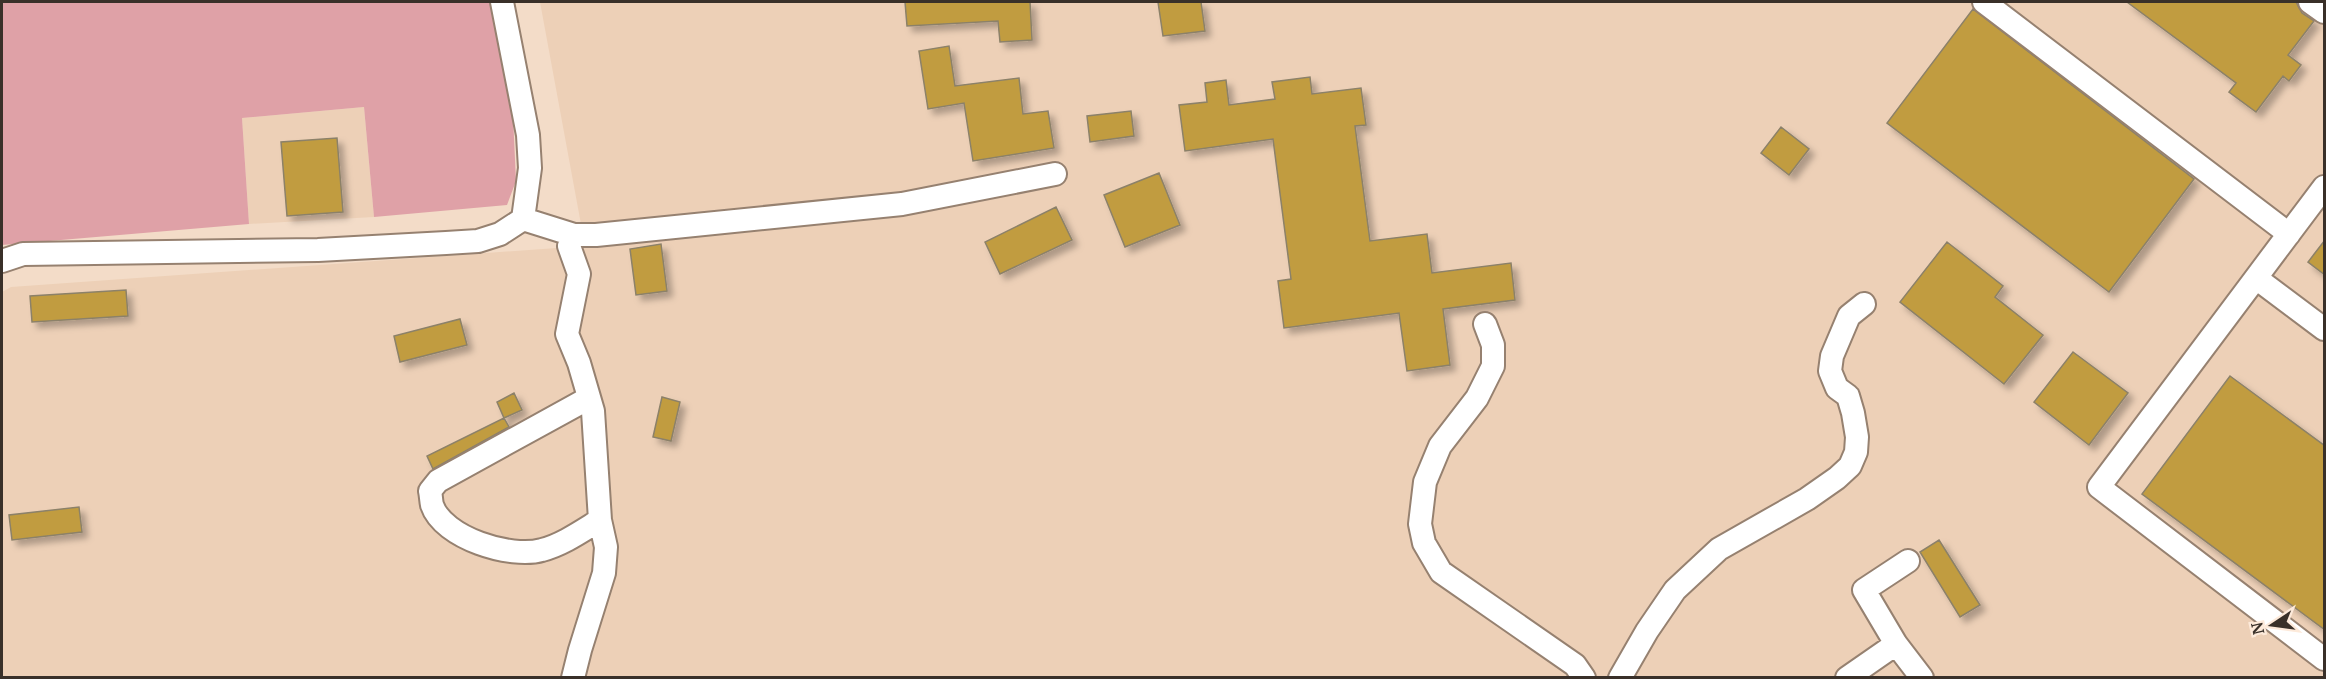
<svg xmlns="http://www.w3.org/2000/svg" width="2326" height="679" font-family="'PT Serif',serif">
<defs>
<filter id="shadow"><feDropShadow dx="5.5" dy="5.5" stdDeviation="3" flood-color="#0004"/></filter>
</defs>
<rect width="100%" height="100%" fill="#f3dcc8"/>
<path fill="#edd0b7" d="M540 2H2324V677L2 678V292L11 287 585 246Z
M364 107 374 217 249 224 242 118Z"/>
<path fill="#dfa1a7" d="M2 2H493L513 116 516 181 507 205 374 217 364 107 242 118 249 224 2 245Z"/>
<path fill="#c19c3f" stroke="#8c8169" stroke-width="1.5" filter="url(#shadow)" d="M905 2H1030L1032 40 1000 42 998 21 907 26Z
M1158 2H1201L1205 31 1163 36Z
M2127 2H2296L2302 13 2314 21 2288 55 2301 65 2289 81 2283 76 2256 112 2229 92 2236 83Z
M1973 9 2194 179 2109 292 1887 123Z
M949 46 955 86 1019 78 1023 114 1048 111 1054 148 973 161 964 103 928 109 919 51Z
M1310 77 1312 94 1361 88 1366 125 1355 126 1370 241 1427 234 1432 273 1511 263 1515 300 1443 309 1450 365 1407 371 1399 313 1284 328 1278 281 1291 279 1273 139 1185 151 1179 105 1207 102 1205 83 1226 80 1229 105 1275 99 1272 82Z
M1131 111 1134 136 1090 142 1087 116Z
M1781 127 1809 149 1789 175 1761 153Z
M337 138 343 212 287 216 281 142Z
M1159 173 1180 225 1125 247 1104 195Z
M1056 207 1072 240 1000 274 985 242Z
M2325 240V275L2308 262Z
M1947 242 2003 286 1995 297 2043 335 2004 384 1900 302Z
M661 244 667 291 636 295 630 249Z
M126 290 128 316 32 322 30 296Z
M460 319 467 345 400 362 394 336Z
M2073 352 2128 393 2089 445 2034 402Z
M2230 376 2325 446V630L2142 494Z
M514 393 522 410 504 418 497 402Z
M662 397 680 402 671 441 653 437Z
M504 418 509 427 433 469 427 456Z
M79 507 82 532 12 540 9 515Z
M1939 540 1980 605 1960 617 1920 552Z"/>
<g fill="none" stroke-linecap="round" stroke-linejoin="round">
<defs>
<path id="minor" d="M1984 2 2289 234
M2310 2 2324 12
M2324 187 2099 487 2324 659
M523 219 574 235H596L902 204 1055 174
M569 246 579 274 567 334 579 363 593 411 600 520 606 547 604 573 580 650 573 678
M2 261 23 254 318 250 446 243 478 241 500 234 523 219 530 168 528 135 502 2
M2256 278 2324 329
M1485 324 1493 345V366L1477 398 1440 446 1425 482 1420 524 1424 543 1441 572 1575 665 1584 678
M589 398 438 481 430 491C431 495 431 501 432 505 443 538 511 559 542 550 562 545 582 531 600 520
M1908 561 1864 590 1896 644 1922 678
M1620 678 1647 631 1675 590 1719 549 1807 499 1837 478 1850 466 1856 452 1857 437 1853 413 1848 396 1837 388 1830 371 1832 356 1849 316 1864 304
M1847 678 1896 644"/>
</defs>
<use href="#minor" stroke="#968170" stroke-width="26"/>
<use href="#minor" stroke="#fff" stroke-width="22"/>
</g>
<rect width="2326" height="679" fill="none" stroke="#393029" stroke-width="6"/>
<g transform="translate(2272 625) rotate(257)" stroke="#fdeada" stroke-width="4.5" paint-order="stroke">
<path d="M0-4.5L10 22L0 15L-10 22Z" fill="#393029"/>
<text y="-9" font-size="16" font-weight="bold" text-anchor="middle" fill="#393029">N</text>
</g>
</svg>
